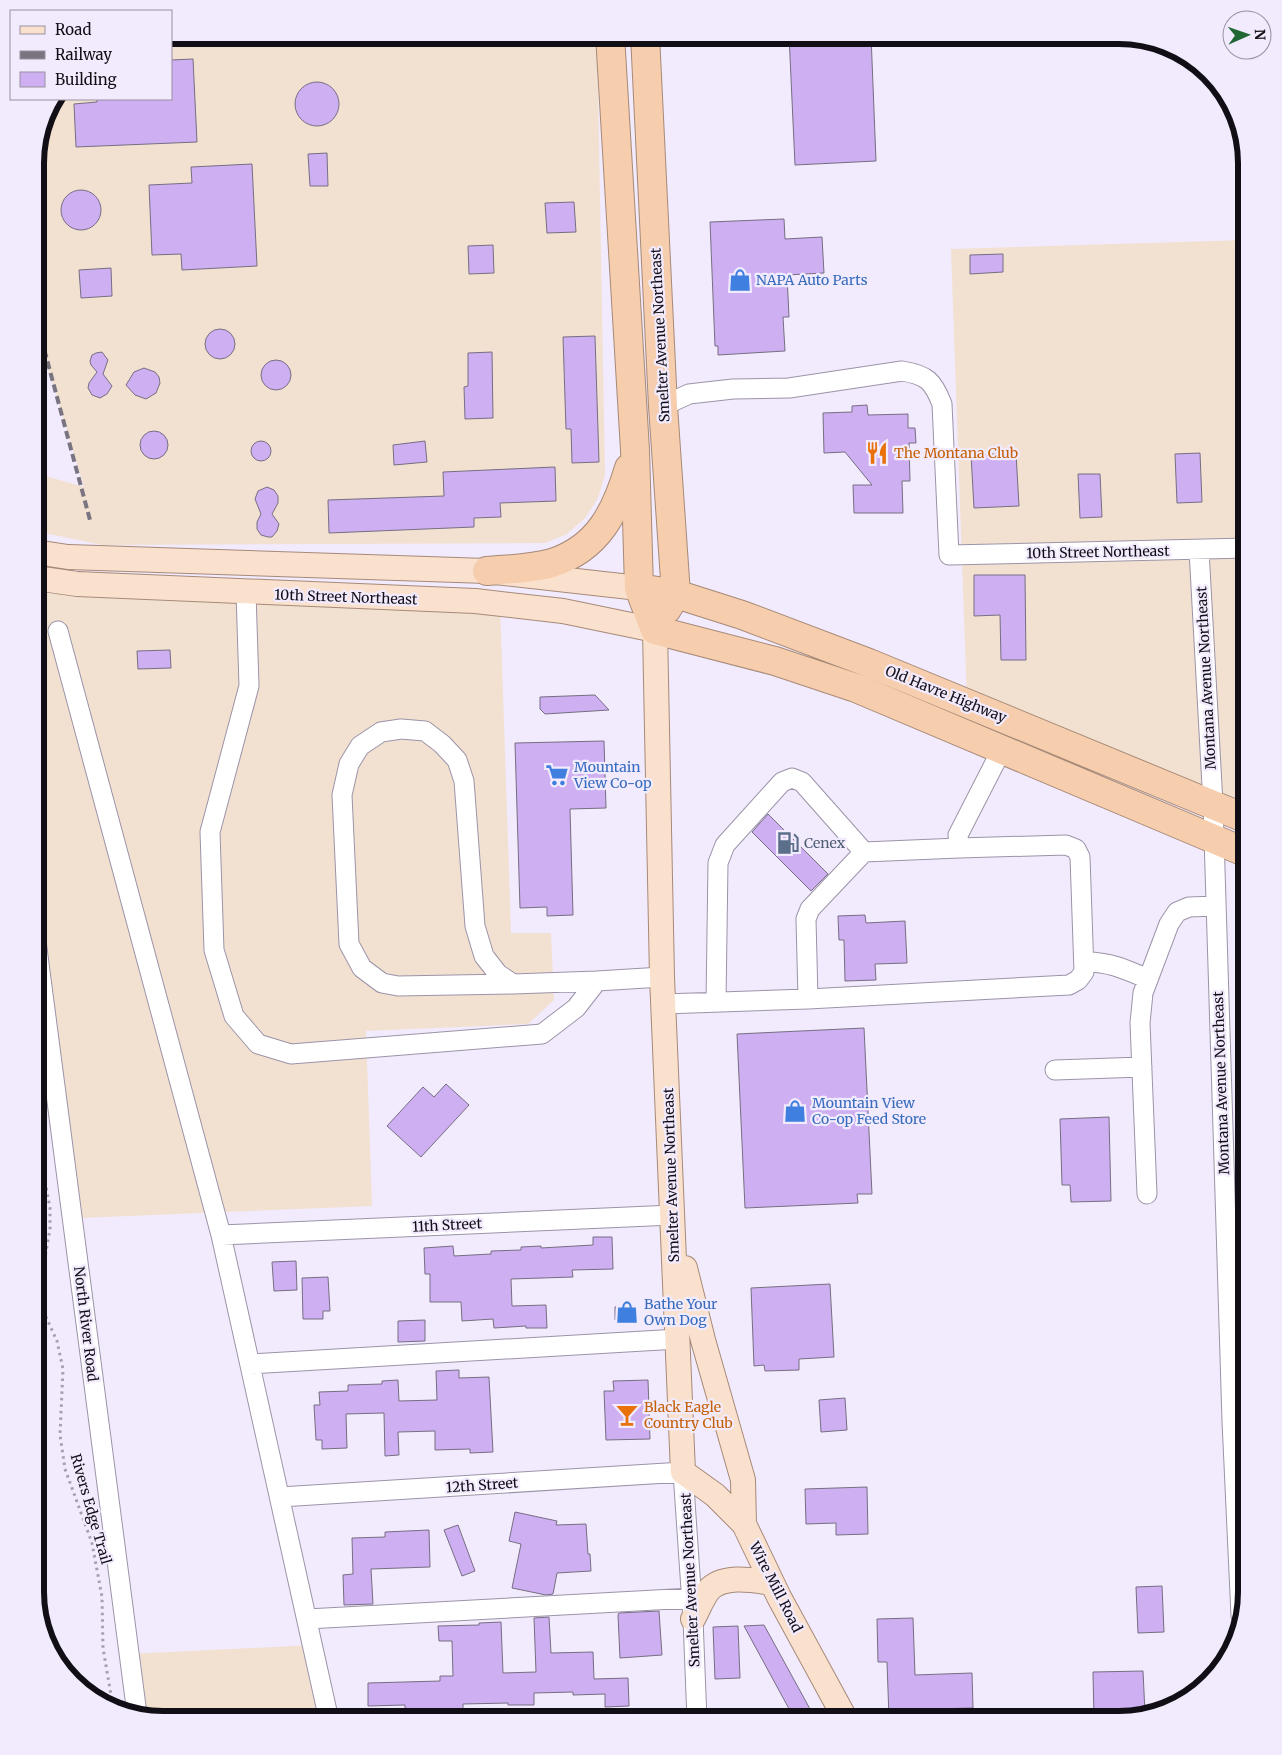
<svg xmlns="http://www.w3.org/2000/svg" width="1282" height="1755" font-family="Merriweather,serif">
<rect width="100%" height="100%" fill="#f2eafd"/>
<path fill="#f2e1d0" d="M171 35H597L605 475 598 498 585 518 567 534 545 543 102 545 35 531V473L84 487 35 325V155L48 106 54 99H171Z
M1247 240V819L967 703 951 249Z
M35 593 364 606 500 604 511 933H551L554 1000 528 1024 366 1031 372 1206 80 1218 35 868Z
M313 1645 329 1720H155L137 1714 130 1654Z"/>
<path fill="#91b4f3" d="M35 1548 41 1564 45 1631 35 1592Z"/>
<path fill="#cdaff2" stroke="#776e82" d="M789 35H871L876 161 795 165Z
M193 59 197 142 76 147 74 104 97 102V99H171V60Z
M295 104a22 22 0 1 1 44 0a22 22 0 1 1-44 0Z
M327 153 328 186H310L308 154Z
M252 164 257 266 182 270 181 254 152 255 149 185 192 183 191 167Z
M61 210a20 20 0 1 1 40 0a20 20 0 1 1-40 0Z
M574 202 576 232 547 233 545 203Z
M784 219 785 239 822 237 824 273 787 275 789 317H783L785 351 718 355V346H715L710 222Z
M493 245 494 273 469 274 468 246Z
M1003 254V272L970 274V255Z
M111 268 112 296 81 298 79 270Z
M205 344a15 15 0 1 1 30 0a15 15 0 1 1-30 0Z
M595 336 599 462 572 463 571 429H566L563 337Z
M102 352 108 360 103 374 112 386 107 394 100 398 92 395 88 388 89 383 97 372 91 365 90 361 92 355 96 353Z
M492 352 493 418 465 419 464 387 468 386V353Z
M261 375a15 15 0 1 1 30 0a15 15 0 1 1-30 0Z
M144 368 155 372 159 377 160 383 156 393 146 399 135 395 126 385 134 372Z
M867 405 868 415 908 414V428H915L916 443H909L910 481H902L903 513H854L853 485H872L845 452 824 453 823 413 852 412V406Z
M140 445a14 14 0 1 1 28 0a14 14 0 1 1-28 0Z
M425 441 427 462 394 465 393 445Z
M251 451a10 10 0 1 1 20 0a10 10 0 1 1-20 0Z
M1016 453 1019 506 974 508 971 455Z
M1200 453 1202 502 1177 503 1175 454Z
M555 467 556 501 500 503 501 517 474 518V527L329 533 328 500 444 496 443 472Z
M1078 474H1100L1102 517 1080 518Z
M267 487 274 490 278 496V503L272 514 279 524 277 531 272 537H268L261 535 257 529V522L261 514 255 499 258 491Z
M974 575H1025L1026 660H1001L1000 615 974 616Z
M170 650 171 668 138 669 137 651Z
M595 695 609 710 545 714 540 709V697Z
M604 741 606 808 570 809 573 915 547 916V907L520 908 515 743Z
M768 814 828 874 811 891 752 832Z
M865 915 866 923 905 921 907 963 875 964 876 980 845 981 844 940H839L838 916Z
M864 1028 872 1194H857L858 1203 745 1208 737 1034Z
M446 1084 469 1105 421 1157 387 1126 423 1087 434 1097Z
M1109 1117 1111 1201 1071 1202 1070 1185H1062L1060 1119Z
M593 1237H612L613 1269 572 1270 573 1277 511 1279 512 1306 546 1305 547 1328H526V1326L494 1328 493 1319 462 1321 461 1302H430V1274H425L424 1248 453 1246 454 1256 491 1254V1251L521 1250V1247L541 1246V1248L593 1245Z
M296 1261 297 1290 274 1291 272 1262Z
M328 1277 330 1311H323V1319H303L302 1278Z
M830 1284 834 1357 799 1359V1370L765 1371 764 1365 754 1366 751 1288Z
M634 1306 635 1320H615V1307Z
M425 1320V1341L398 1342V1321Z
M459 1370V1378L489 1377 493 1452 470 1453V1449L435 1450V1431L398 1432 399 1455 385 1456 384 1413 346 1414 347 1448 322 1449V1440H316L314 1405H320L319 1392 348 1391V1385L382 1384V1381L398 1380 399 1401 437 1400 436 1371Z
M648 1380 650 1439 606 1440 604 1391H614L613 1381Z
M845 1398 847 1430 821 1432 819 1400Z
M867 1487 868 1534 836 1535V1523L806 1524 805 1489Z
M515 1512 557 1521 556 1525 586 1524 588 1554H590L591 1571 557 1573 553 1594 546 1595 512 1588 521 1544 509 1541Z
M458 1525 475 1571 462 1576 444 1530Z
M429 1530 430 1567 371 1569 373 1604 344 1605 343 1575 353 1574 352 1538 385 1537V1532Z
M1162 1586 1164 1632 1138 1633 1136 1587Z
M659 1611 662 1655 620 1658 618 1615 619 1613Z
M549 1617 551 1653 593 1652 594 1679 628 1678 629 1706 605 1707V1694L573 1695V1692L534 1693V1705H508V1703L463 1704V1709L425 1710V1720H405V1705L368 1706V1683L440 1681V1676H453L452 1641H439L438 1626 479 1625V1623L501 1622 503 1673 536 1672 534 1618Z
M913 1618 915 1675 972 1673 973 1708 930 1709 931 1717 889 1718 887 1662H878L877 1619Z
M764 1625 810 1709 794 1718 744 1626Z
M738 1626 740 1678 715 1679 713 1627Z
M1143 1671 1145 1713 1119 1720H1094L1093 1672Z"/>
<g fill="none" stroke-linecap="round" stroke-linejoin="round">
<defs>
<path id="minor" d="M663 406 689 394 733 389 789 388 902 371C927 375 933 381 942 404L949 555 1247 548
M1199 550 1213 804 1232 1421 1241 1616
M246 593 249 686 210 832 214 950 234 1016 258 1044 291 1054 542 1034 576 1008 597 981 662 977
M58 631 221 1235 329 1720
M35 933 137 1714
M1084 962C1108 961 1127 970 1148 979
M513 984 398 986 382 983 362 968 349 944 342 795 349 764 360 746 381 732 401 729 425 731 442 744 457 760 464 781 475 926 484 956 498 974 513 984 597 981
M808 999 1069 985 1078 980 1084 972 1080 857 1076 849 1066 845 959 848
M716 1002 718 863 725 845 782 782 792 778 802 782 864 852
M664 1004 808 999 806 919 810 909 864 852 959 848 958 835 1002 749
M1055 1070 1142 1067
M1147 1194 1140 1023 1143 993 1169 924 1177 912 1189 907 1216 906
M221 1235 673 1215
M250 1364 678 1339
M280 1497 683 1472 693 1619 697 1720
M307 1619 692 1598"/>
<path id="major" d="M35 552 68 557 487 571 639 588
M35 578 77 584 475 601 563 611 655 630 662 977 683 1472 715 1495 744 1524 779 1597 846 1720
M685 1268 703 1340 743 1480 744 1524
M693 1619C698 1610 702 1599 708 1591 722 1574 753 1580 772 1583"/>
<path id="highway" d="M610 35 635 450 639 588 655 630
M645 35 663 406 676 594 667 609
M487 571C509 569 531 569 552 563 599 548 616 511 629 468
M639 588 676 594 742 615 869 663 1247 819
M655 630 775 661 856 688 1247 853"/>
</defs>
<use href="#minor" stroke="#9c93a8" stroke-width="21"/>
<use href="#major" stroke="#a68a78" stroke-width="26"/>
<use href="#highway" stroke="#a68a78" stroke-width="30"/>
<path stroke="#a59fae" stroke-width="3" stroke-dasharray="2.5 4" stroke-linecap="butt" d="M35 1111 36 1133 50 1208V1229L42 1275V1298L45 1315 57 1341 63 1369 60 1435 65 1469 92 1543 102 1597 103 1648 113 1707"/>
<use href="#minor" stroke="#fff" stroke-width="19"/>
<use href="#major" stroke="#fae1ce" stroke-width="24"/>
<use href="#highway" stroke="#f6cdad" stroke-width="28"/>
<path stroke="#7a7481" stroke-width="4" stroke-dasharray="8 4" stroke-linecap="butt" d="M35 198 43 226
M35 315 90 520"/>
</g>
<defs>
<symbol id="shop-bare" viewBox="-9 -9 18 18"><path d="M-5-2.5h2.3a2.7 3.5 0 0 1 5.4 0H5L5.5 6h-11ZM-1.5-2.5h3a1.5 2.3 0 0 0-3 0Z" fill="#3f7fe0" stroke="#f2eafd" stroke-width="2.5" paint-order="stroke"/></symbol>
<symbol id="restaurant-bare" viewBox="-9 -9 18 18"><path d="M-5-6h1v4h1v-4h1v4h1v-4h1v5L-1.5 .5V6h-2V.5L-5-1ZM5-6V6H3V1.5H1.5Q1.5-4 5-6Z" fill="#e8710a" stroke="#f2eafd" stroke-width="2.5" paint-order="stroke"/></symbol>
<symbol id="supermarket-bare" viewBox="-9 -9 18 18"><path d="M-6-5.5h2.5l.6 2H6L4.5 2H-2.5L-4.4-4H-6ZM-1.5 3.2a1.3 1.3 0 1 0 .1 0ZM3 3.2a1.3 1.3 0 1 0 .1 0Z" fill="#3f7fe0" stroke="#f2eafd" stroke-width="2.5" paint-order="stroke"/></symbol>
<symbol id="fuel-bare" viewBox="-9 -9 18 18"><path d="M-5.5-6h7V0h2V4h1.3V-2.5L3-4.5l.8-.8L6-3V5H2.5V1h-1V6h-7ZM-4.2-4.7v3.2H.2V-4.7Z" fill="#5c6f8a" stroke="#f2eafd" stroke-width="2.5" paint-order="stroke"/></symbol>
<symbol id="bar-bare" viewBox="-9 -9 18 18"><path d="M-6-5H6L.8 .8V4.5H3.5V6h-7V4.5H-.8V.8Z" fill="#e8710a" stroke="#f2eafd" stroke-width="2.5" paint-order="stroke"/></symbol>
</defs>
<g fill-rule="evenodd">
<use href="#shop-bare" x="724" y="264" width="32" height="32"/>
<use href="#restaurant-bare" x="861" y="437" width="32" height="32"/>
<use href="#supermarket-bare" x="541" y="759" width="32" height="32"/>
<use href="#fuel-bare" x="772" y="827" width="32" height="32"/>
<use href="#shop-bare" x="779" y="1095" width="32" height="32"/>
<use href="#shop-bare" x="611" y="1296" width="32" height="32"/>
<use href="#bar-bare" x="611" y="1399" width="32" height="32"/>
</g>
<g text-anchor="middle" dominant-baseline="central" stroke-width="4.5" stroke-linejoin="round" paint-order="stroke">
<g font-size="14" fill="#366cbe" stroke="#f2eafd" text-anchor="start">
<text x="756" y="280">NAPA Auto Parts</text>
<text x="574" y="767">Mountain<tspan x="574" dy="16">View Co-op</tspan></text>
<text x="812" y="1103">Mountain View<tspan x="812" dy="16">Co-op Feed Store</tspan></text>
<text x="644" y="1304">Bathe Your<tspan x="644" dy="16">Own Dog</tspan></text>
</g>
<g font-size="14" fill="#120e16" stroke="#f2eafd">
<text transform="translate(660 335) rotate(-93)">Smelter Avenue Northeast</text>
<text transform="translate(1098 552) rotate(-1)">10th Street Northeast</text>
<text transform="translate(346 597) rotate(2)">10th Street Northeast</text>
<text transform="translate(1206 678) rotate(-93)">Montana Avenue Northeast</text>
<text transform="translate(946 694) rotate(22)">Old Havre Highway</text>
<text transform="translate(1221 1083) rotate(-92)">Montana Avenue Northeast</text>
<text transform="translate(671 1175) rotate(-92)">Smelter Avenue Northeast</text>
<text transform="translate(447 1225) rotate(-3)">11th Street</text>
<text transform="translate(86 1324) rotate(83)">North River Road</text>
<text transform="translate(482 1485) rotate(-4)">12th Street</text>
<text transform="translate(91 1509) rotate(74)">Rivers Edge Trail</text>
<text transform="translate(690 1580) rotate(-93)">Smelter Avenue Northeast</text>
<text transform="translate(776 1587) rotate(63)">Wire Mill Road</text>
</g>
<g font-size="14" fill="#c56008" stroke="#f2eafd" text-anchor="start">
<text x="894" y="453">The Montana Club</text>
<text x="644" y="1407">Black Eagle<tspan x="644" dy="16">Country Club</tspan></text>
</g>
<g font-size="14" fill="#4e5e75" stroke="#f2eafd" text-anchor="start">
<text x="804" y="843">Cenex</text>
</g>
</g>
<path d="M0 0H1282V1755H0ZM163 44H1119A119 119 0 0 1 1238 163V1592A119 119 0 0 1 1119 1711H163A119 119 0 0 1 44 1592V163A119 119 0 0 1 163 44Z" fill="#f2eafd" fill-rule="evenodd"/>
<path fill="none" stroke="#120e16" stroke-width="6" d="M163 44H1119A119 119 0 0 1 1238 163V1592A119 119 0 0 1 1119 1711H163A119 119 0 0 1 44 1592V163A119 119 0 0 1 163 44Z"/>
<rect x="10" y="10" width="162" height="90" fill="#f2eafd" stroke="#9892a1"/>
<rect x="20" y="26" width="25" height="8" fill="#fae1ce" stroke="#9892a1"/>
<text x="55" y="35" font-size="15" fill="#120e16">Road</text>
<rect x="20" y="51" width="25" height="8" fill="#7a7481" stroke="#9892a1"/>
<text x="55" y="60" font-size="15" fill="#120e16">Railway</text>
<rect x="20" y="72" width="25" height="15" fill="#cdaff2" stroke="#9892a1"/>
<text x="55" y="85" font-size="15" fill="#120e16">Building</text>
<g transform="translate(1247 35) rotate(88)"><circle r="24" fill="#f2eafd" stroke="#9892a1"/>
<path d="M0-4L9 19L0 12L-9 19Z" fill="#216733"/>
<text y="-8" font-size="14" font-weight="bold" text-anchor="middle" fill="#120e16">N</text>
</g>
</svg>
